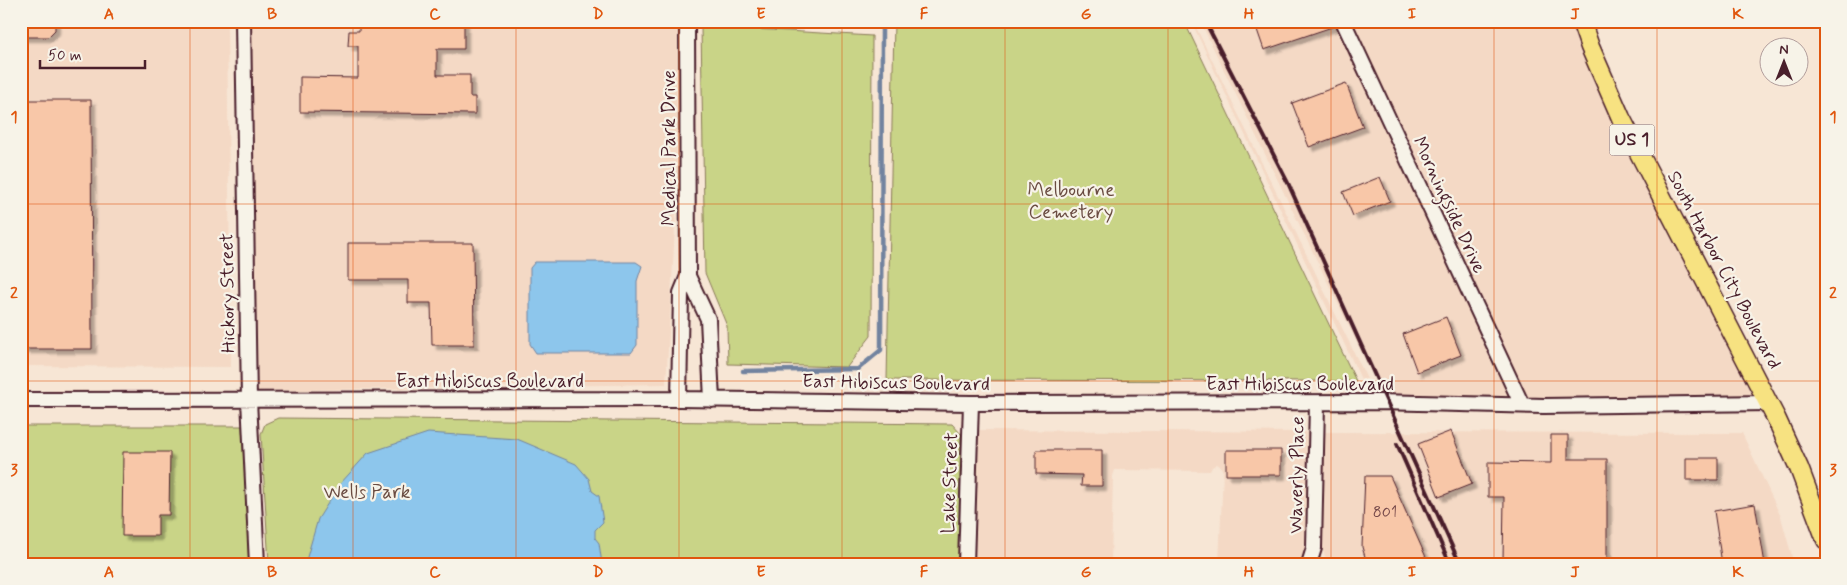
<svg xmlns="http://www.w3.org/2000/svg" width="1847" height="585" font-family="Mynerve,sans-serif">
<defs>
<filter id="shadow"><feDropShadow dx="4.5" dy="4.5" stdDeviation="1" flood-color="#0004"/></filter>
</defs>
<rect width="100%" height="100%" fill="#f7e6d5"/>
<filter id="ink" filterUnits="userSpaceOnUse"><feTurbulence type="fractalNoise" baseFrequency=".02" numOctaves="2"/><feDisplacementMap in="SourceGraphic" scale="10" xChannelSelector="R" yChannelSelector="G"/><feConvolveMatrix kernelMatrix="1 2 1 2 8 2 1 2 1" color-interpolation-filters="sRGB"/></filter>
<g filter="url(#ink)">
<path fill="#f4d9c5" d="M21 21H227L231 367 21 366Z
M239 21H687L666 384 241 391Z
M1191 21H1193L1367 379H1361Z
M1200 21H1588L1594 43 1775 405 1388 406Z
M977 430 1309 432 1307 543 1304 544 1306 549 1301 564H1219L1223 471 1220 466 1217 464 1212 467 1210 471 1115 470 1113 476 1111 564H973Z
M1324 432 1742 433 1781 517 1794 564H1328L1322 548 1323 544 1321 543Z"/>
<path fill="#c9d487" stroke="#8a7a59" d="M894 21H1184L1356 381 887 380Z
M701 26 872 36 871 336 847 367 728 364 727 326 705 273Z
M278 418 952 424 961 434 958 564H269L261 434 265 424Z
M21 426H242L249 564H21Z"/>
<path fill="#8dc6ec" stroke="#72839f" d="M535 262H636L642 266 637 281V345L631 353H536L530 344V268Z
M428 433 517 439 576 464 589 479 592 491 599 496 603 522 595 530V538L599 543 602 564H305L318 519 340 484 368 453Z"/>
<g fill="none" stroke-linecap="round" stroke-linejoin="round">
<path stroke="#72839f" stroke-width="4.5" d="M743 371 858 369 881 350 882 21"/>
</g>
<path fill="#f8c7a8" stroke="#4a1f2b" filter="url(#shadow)" d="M21 21H55V30L48 37H21Z
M359 21H464V49H437V75H470V97H475V114L300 112V77L358 78V46H348L349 31H359Z
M1254 21H1334L1335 26 1264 50Z
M1346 83 1363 127 1309 147 1292 103Z
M21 100H91L92 349H21Z
M1380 177 1390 201 1353 216 1343 192Z
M348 243H473L474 345H432L431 303H408V280H348Z
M1446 317 1461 355 1417 372 1403 334Z
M1451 431 1472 484 1439 497 1418 444Z
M1551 435H1568V459H1607V563L1503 561 1504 497H1488V462L1551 463Z
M1036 450H1102V486H1081L1082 475 1036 474Z
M1226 450H1281V475H1226Z
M123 452H170L169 515H158V536H122Z
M1686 458H1718V480H1686Z
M1365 476H1390L1429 564 1366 560 1362 547Z
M1755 504 1765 564H1722L1714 511Z"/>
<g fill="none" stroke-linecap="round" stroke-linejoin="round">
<defs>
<path id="minor" d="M243 21 249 400 257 564
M1343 21 1522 405
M688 276 708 319 712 400
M679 399 681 293 688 276 687 21
M21 400 679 399 971 403 1378 402 1544 406 1769 403
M966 564 971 403
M1309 564 1314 548 1317 403"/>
<path id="major" d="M1581 21 1590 47 1621 118 1776 418 1799 468 1826 540"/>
</defs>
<use href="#minor" stroke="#4a1f2b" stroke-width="18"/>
<use href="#major" stroke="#4a1f2b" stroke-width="21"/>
<use href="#minor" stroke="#f7f3e8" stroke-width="14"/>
<use href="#major" stroke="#f7e281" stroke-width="18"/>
<path stroke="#4a1f2b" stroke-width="4" d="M1205 21 1288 183 1460 564
M1397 444 1450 564"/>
</g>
</g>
<path fill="none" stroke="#e0560e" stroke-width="1" stroke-opacity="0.55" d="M190 21V564M353 21V564M516 21V564M679 21V564M842 21V564M1005 21V564M1168 21V564M1331 21V564M1494 21V564M1657 21V564M21 204H1826M21 381H1826"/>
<g text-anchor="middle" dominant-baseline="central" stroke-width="4.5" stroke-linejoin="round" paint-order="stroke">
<g font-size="16" fill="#76494a">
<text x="1385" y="512">801</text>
</g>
<rect fill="#f7f3e8" stroke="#7e5f64" stroke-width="1" x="1609.5" y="124.5" width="45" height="31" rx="4"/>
<g font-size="18" font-weight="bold" fill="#4a1f2b">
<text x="1632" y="140">US 1</text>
</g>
<g font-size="19" fill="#4a1f2b" stroke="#f7f3e8">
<text transform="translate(669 148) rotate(-90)">Medical Park Drive</text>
<text transform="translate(1449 205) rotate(65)">Morningside Drive</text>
<text transform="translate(1724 270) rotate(62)">South Harbor City Boulevard</text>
<text transform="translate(228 293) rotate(-91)">Hickory Street</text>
<text x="490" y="381">East Hibiscus Boulevard</text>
<text transform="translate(896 383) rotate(1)">East Hibiscus Boulevard</text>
<text x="1300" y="384">East Hibiscus Boulevard</text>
<text transform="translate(1297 475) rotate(-89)">Waverly Place</text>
<text transform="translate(950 483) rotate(-88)">Lake Street</text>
</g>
<g font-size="19" fill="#6a4c42" stroke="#f7f3e8">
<text x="1071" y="190">Melbourne<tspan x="1071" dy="22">Cemetery</tspan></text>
<text x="367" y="492">Wells Park</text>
</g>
</g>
<rect width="1847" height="585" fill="none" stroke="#f7f3e8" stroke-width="55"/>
<g transform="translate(1784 62)"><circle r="24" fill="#f7f3e8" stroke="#b29e9c"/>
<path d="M0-4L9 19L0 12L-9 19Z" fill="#4a1f2b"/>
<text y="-8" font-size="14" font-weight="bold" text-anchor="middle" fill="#4a1f2b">N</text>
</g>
<path d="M40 60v8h105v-8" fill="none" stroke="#4a1f2b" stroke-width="2.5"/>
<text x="48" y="60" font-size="15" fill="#4a1f2b" stroke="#f7f3e8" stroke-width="4" paint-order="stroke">50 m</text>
<rect x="28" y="28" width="1792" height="530" fill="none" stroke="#e0560e" stroke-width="2"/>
<g font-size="16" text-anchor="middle" font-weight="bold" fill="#e0560e">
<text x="109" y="19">A</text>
<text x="272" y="19">B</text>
<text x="435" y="19">C</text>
<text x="598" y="19">D</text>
<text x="761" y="19">E</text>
<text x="924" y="19">F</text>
<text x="1086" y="19">G</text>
<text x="1249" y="19">H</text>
<text x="1412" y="19">I</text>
<text x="1575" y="19">J</text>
<text x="1738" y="19">K</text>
<text x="14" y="122">1</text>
<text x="1833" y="122">1</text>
<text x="14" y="298">2</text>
<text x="1833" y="298">2</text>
<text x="14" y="475">3</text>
<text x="1833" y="475">3</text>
<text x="109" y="577">A</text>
<text x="272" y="577">B</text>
<text x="435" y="577">C</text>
<text x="598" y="577">D</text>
<text x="761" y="577">E</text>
<text x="924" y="577">F</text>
<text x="1086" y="577">G</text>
<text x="1249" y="577">H</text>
<text x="1412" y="577">I</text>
<text x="1575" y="577">J</text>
<text x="1738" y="577">K</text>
</g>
</svg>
